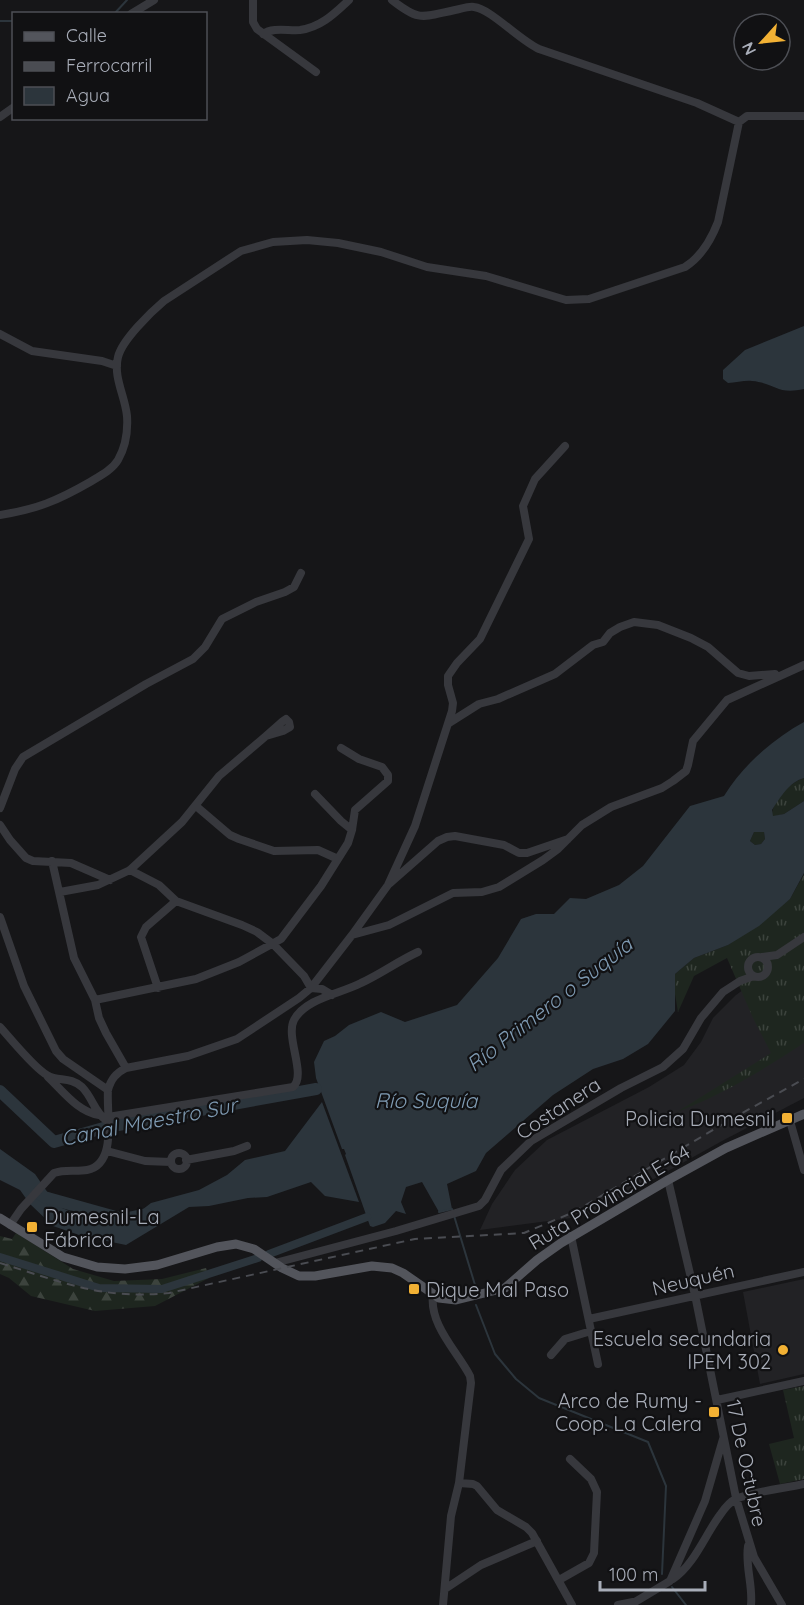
<svg xmlns="http://www.w3.org/2000/svg" width="804" height="1605" font-family="Quicksand,sans-serif">
<defs>
<pattern id="grass-tufts" width="24" height="20" patternUnits="userSpaceOnUse" patternTransform="scale(1.5)"><rect width="24" height="20" fill="#1e261f"/><path d="M3 7l-1-3M5 7V3M7 7l1-3M15 17l-1-3M17 17v-4M19 17l1-3" fill="none" stroke="#3c433d"/></pattern>
<pattern id="forest-firs" width="22" height="20" patternUnits="userSpaceOnUse" patternTransform="scale(1.5)"><rect width="22" height="20" fill="#1e261f"/><path d="M5 1l3.5 6h-7zM16 11l3.5 6h-7z" fill="#3c433d"/></pattern>
</defs>
<rect width="100%" height="100%" fill="#161618"/>
<path fill="#222225" d="M804 945V1098L722 1141 587 1216 480 1230 492 1204 515 1170 547 1140 649 1087 684 1065 701 1042 713 1018 736 995Z
M804 1279V1374L760 1384 743 1292Z"/>
<path fill="url(#grass-tufts)" d="M804 778V801L784 814 772 817C771 802 790 782 804 778Z
M754 832H764L765 839 761 844 755 845 750 841Z
M804 874V1043C763 1070 722 1095 677 1112L771 1053 753 1018 727 958 694 976 678 1012 673 982 675 974 694 958 728 945 790 899Z
M804 1386V1479L780 1484 769 1444 794 1438 783 1390Z"/>
<path fill="url(#forest-firs)" d="M16 1233 73 1269 114 1281 162 1279 206 1268 209 1278 155 1306 95 1311 31 1296 9 1278 0 1274V1236L12 1239Z"/>
<path fill="#2c353c" fill-rule="evenodd" d="M804 326V389C776 395 776 383 752 381 745 380 736 383 728 383L723 379V370L745 350Z
M804 722V778C789 782 780 798 772 810L773 816 784 814 804 801V873L790 899 759 926 728 945 694 958 675 974V1011L648 1044 623 1059 593 1069 553 1095 486 1153 476 1171 447 1184 452 1209 439 1212 422 1182 406 1187 401 1202 406 1214 396 1211 385 1223 373 1227 370 1226 345 1155 346 1154 344 1149H342L316 1078 314 1062 324 1041 335 1036 349 1025 381 1012 405 1022 457 1005 498 958 521 919 536 914H554L570 898 586 899 619 885 643 866 690 806 724 796C743 765 773 739 804 722ZM764 832 765 839 761 844 755 845 750 841 754 832Z
M322 1102 359 1202 325 1196 311 1182 267 1197 248 1198 209 1206 189 1207 126 1245 82 1236 53 1226 30 1204 20 1190 0 1180V1149L35 1174 48 1193 62 1208 86 1218 125 1223 151 1203 199 1190 227 1175 245 1160 285 1151Z"/>
<g fill="none" stroke-linecap="round" stroke-linejoin="round">
<path stroke="#2c353c" stroke-width="2" d="M114 14 127 0
M0 21H14
M439 1212 452 1209 475 1285
M476 1305 495 1354 516 1379 539 1398 648 1442 666 1486 662 1574
M672 1587 686 1605"/>
<path stroke="#2c353c" stroke-width="8" d="M269 1254 367 1217
M0 1257 99 1288 162 1289 258 1258"/>
<path stroke="#2c353c" stroke-width="12" d="M0 1091 54 1142 107 1127 316 1089
M40 1194 44 1197 123 1219 147 1214"/>
<path stroke="#37383d" stroke-width="8" d="M253 0V22L257 29 316 72
M392 0C420 22 422 17 455 10 461 9 468 6 474 7 491 9 519 40 539 49L697 103 739 122
M131 14 154 0
M263 34C273 27 288 31 300 30 321 27 334 14 349 0
M0 117 14 107
M0 334 32 351 102 361 117 366
M0 515C37 509 57 501 90 482 100 476 112 470 118 460 126 446 128 431 127 416 125 396 113 377 118 357 122 340 151 312 164 301L241 251 273 242 307 240 338 243 381 252 427 267 486 276 566 300 589 299 685 267C701 257 711 240 718 222L739 122 747 116H804
M449 723 479 704 498 699 555 674 593 645 603 642 610 633 620 627 634 622 658 625 691 638 708 647 738 673 749 676 775 674
M315 794 341 821 352 830
M196 806 230 835 239 839 274 851 318 850 338 859
M0 808 15 769 23 757 146 684 193 659 205 647 222 619 256 602 285 592 294 587 301 573
M0 825 10 840 26 858 33 861 71 863 110 880
M52 861 74 958 95 1000 99 1018 106 1033 126 1068
M130 870 159 885 176 901 242 925 257 932 273 944 304 976 311 988 322 989 332 995
M389 884 438 841 447 837 455 836 504 845 519 853H527L568 839
M60 892 98 885 130 870 182 822 219 776 266 736 283 731 290 727 289 722 286 719 283 721 266 736
M0 917 24 986 56 1051 63 1059 108 1090
M352 935 388 885 415 826 452 711 453 703 448 685V676L457 663 480 639 529 539 523 506 535 479 565 446
M748 967a10 10 0 1 1 20 0a10 10 0 1 1-20 0Z
M762 957 777 955 804 937
M158 988 141 937 146 927 176 901
M95 1000 196 979 239 962 281 939 321 886 348 843 352 830 355 810 388 781V775L382 767 359 759 341 748
M0 1027C10 1038 35 1069 47 1075 58 1082 70 1076 82 1087 93 1098 94 1112 107 1121
M48 1077C63 1091 78 1112 99 1115
M108 1117 293 1087C307 1075 285 1037 294 1020 306 998 340 994 361 983 381 974 398 961 418 952
M790 1121 804 1170
M107 1151 145 1161 171 1162
M171 1161a8 8 0 1 1 16 0a8 8 0 1 1-16 0Z
M186 1160 234 1151 247 1146
M668 1180 695 1295 736 1498 754 1557 782 1605
M10 1225 21 1209 54 1173C65 1169 76 1172 87 1170 118 1164 106 1113 108 1090 111 1079 116 1073 126 1068L188 1056 237 1039 299 998 311 988 352 935 389 925 453 893 482 892 499 887 543 860 558 849 582 825 611 807 662 788 673 781 686 771 688 765 693 741 727 700 804 665
M571 1236 598 1364
M275 1263 396 1231 479 1206 485 1200 501 1170 531 1141 621 1088 663 1067 683 1049 701 1018 723 992 740 981 754 976
M433 1294C429 1325 457 1351 470 1376L471 1383 459 1483 451 1516 443 1605
M589 1319 804 1272
M551 1355 565 1339 591 1331
M717 1400 804 1381
M459 1483 473 1484 477 1486 497 1510 526 1527 532 1533 572 1605
M748 1546C745 1566 753 1585 751 1605
M673 1579C694 1565 705 1535 720 1515 724 1509 729 1502 736 1499 750 1492 787 1488 804 1484
M559 1580 589 1563 594 1553 597 1492 591 1479 570 1459
M445 1589 481 1565 537 1541
M618 1605 633 1602
M630 1605 670 1581 705 1501 723 1439"/>
<path stroke="#53555c" stroke-width="9" d="M0 1218 63 1257 97 1267 125 1269 157 1265 217 1247 236 1244 254 1249 282 1268 299 1276H315L372 1266 392 1268 403 1273 439 1298 456 1300 505 1288 537 1260 561 1243 668 1180 726 1148 804 1114"/>
<path stroke="#4a4c52" stroke-width="2" stroke-dasharray="8 6" stroke-linecap="butt" d="M0 1263C62 1282 102 1300 169 1293L415 1239 524 1233 574 1212 735 1117 804 1079"/>
</g>
<g fill="#f2b134" stroke="#111113" stroke-width="2">
<rect x="781" y="1112" width="12" height="12" rx="3"/>
<rect x="26" y="1221" width="12" height="12" rx="3"/>
<rect x="408" y="1283" width="12" height="12" rx="3"/>
<circle cx="783" cy="1350" r="6"/>
<rect x="708" y="1406" width="12" height="12" rx="3"/>
</g>
<g text-anchor="middle" dominant-baseline="central" stroke-width="4.5" stroke-linejoin="round" paint-order="stroke">
<g font-size="20" fill="#a8adb8" stroke="#111113">
<text transform="translate(558 1108) rotate(-33)">Costanera</text>
<text transform="translate(609 1197) rotate(-31)">Ruta Provincial E-64</text>
<text transform="translate(693 1279) rotate(-13)">Neuquén</text>
<text transform="translate(747 1463) rotate(78)">17 De Octubre</text>
</g>
<g font-size="20" fill="#a8adb8" stroke="#111113" text-anchor="end">
<text x="775" y="1118">Policia Dumesnil</text>
<text x="44" y="1216" text-anchor="start">Dumesnil-La<tspan x="44" dy="23">Fábrica</tspan></text>
<text x="426" y="1289" text-anchor="start">Dique Mal Paso</text>
<text x="771" y="1338">Escuela secundaria<tspan x="771" dy="23">IPEM 302</tspan></text>
<text x="702" y="1400">Arco de Rumy -<tspan x="702" dy="23">Coop. La Calera</tspan></text>
</g>
<g font-size="21" font-style="italic" fill="#7f9bb3" stroke="#111113">
<text transform="translate(549 1004) rotate(-38)">Río Primero o Suquía</text>
<text x="426" y="1100">Río Suquía</text>
<text transform="translate(149 1121) rotate(-11)">Canal Maestro Sur</text>
</g>
</g>
<rect x="12" y="12" width="195" height="108" fill="#111113" stroke="#4d4f55" stroke-width="1.5"/>
<rect x="24" y="32" width="30" height="9" fill="#53555c" stroke="#4d4f55" stroke-width="1.5"/>
<text x="66" y="42" font-size="18" fill="#a8adb8">Calle</text>
<rect x="24" y="62" width="30" height="9" fill="#4a4c52" stroke="#4d4f55" stroke-width="1.5"/>
<text x="66" y="72" font-size="18" fill="#a8adb8">Ferrocarril</text>
<rect x="24" y="87" width="30" height="18" fill="#2c353c" stroke="#4d4f55" stroke-width="1.5"/>
<text x="66" y="102" font-size="18" fill="#a8adb8">Agua</text>
<g transform="translate(762 42) rotate(243)"><circle r="28" fill="#111113" stroke="#4d4f55" stroke-width="1.5"/>
<path d="M0-4.5L10 22L0 15L-10 22Z" fill="#f2b134"/>
<text y="-9" font-size="16" font-weight="bold" text-anchor="middle" fill="#a8adb8">N</text>
</g>
<path d="M600 1581v9h105v-9" fill="none" stroke="#a8adb8" stroke-width="3"/>
<text x="609" y="1581" font-size="18" fill="#a8adb8" stroke="#111113" stroke-width="4.5" paint-order="stroke">100 m</text>
</svg>
